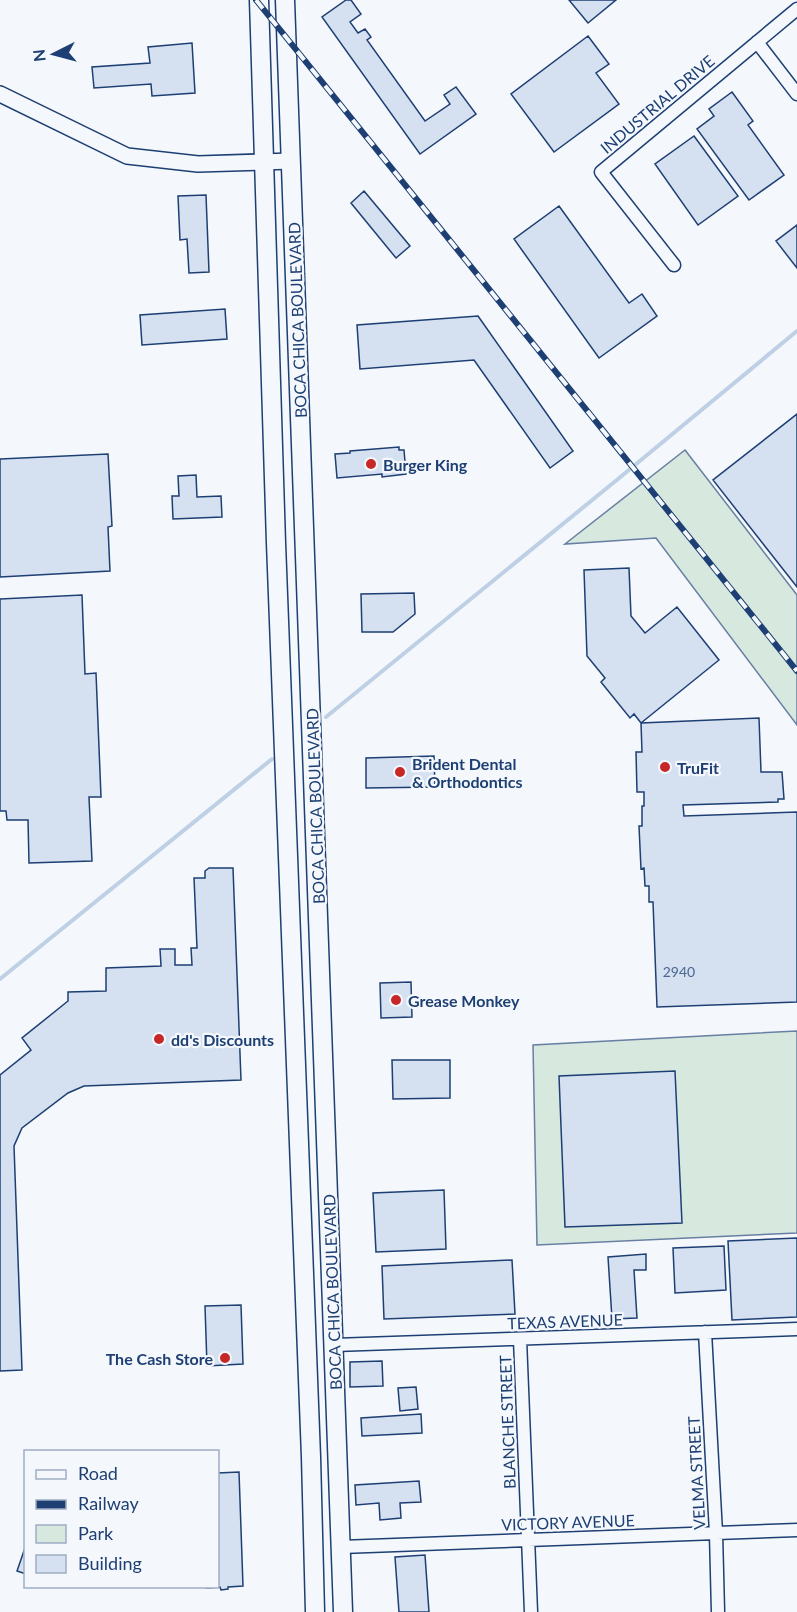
<svg xmlns="http://www.w3.org/2000/svg" width="797" height="1612" font-family="Lato,sans-serif">
<rect width="100%" height="100%" fill="#f4f7fb"/>
<path fill="#d7e8df" stroke="#687fa3" stroke-width="1.5" d="M685 450 797 595V725L656 538 565 544Z
M797 1031V1233L537 1245 533 1045Z"/>
<g fill="none" stroke-linecap="round" stroke-linejoin="round">
<path stroke="#bed0e5" stroke-width="4" d="M326 717 618 479 797 331
M0 979 272 759"/>
</g>
<path fill="#d5e0f0" stroke="#1d3f73" stroke-width="1.5" d="M346 0H351L361 14 350 22 358 33 365 29 371 37 367 40 425 121 450 104 444 95 456 87 476 114 420 154 322 17Z
M569 0H616L588 23Z
M588 36 609 64 596 73 619 104 554 152 511 94Z
M192 43 195 93 152 96 151 84 94 88 92 67 150 63 148 47Z
M732 92 753 121 748 125 784 175 749 200 697 129 714 116 709 109Z
M694 136 738 196 698 225 655 164Z
M364 191 410 246 396 258 351 203Z
M206 195 209 272 189 273 187 239 180 240 178 196Z
M559 206 629 303 642 294 657 316 599 358 514 239Z
M797 225V268L776 241Z
M225 309 227 339 142 345 140 315Z
M478 316 573 451 550 468 474 360 360 369 357 325Z
M797 414V587L713 480Z
M399 447V450H404L406 474 382 477V474L337 478 335 454 350 453V451Z
M108 454 112 526 108 527 110 571 0 577V459Z
M196 475 197 497 221 496 222 517 173 519 172 496H179L178 476Z
M629 568 631 616 645 633 677 607 719 660 641 723 634 714 630 718 601 682 605 678 587 656 584 570Z
M414 593 415 614 393 632H362L361 594Z
M82 595 85 674 96 673 101 797H89L92 861 29 863 28 820H7L6 811H0V599Z
M759 718 761 772H782L784 799H778V802L683 805 684 816 797 812V1002L657 1007 653 902H649V886H645L644 868 641 869 639 826H642V806H644V792H637L636 752H642L641 723Z
M434 756 435 787 366 788V758Z
M209 868H233L241 1080 84 1086 68 1093 22 1128 14 1146 22 1370 0 1371V1075L31 1050 22 1038 68 1001V992L106 991V968L161 966 160 949H175V965H192L191 948H197L194 878H205V871Z
M411 982 412 1017 381 1018 380 983Z
M392 1060H450V1098L393 1099Z
M675 1071 682 1223 565 1227 559 1076Z
M444 1190 446 1249 376 1252 373 1193Z
M797 1238V1317L732 1320 728 1241Z
M724 1246 726 1290 675 1293 673 1248Z
M646 1254V1270H634L637 1318 612 1319 608 1257Z
M512 1260 515 1314 384 1319 382 1266Z
M241 1305 243 1364 207 1366 205 1306Z
M382 1361 383 1386 350 1387V1362Z
M416 1387 418 1409 400 1411 398 1388Z
M421 1414 422 1433 362 1436 361 1418Z
M239 1472 243 1586 228 1587V1589L221 1590 220 1587 207 1588V1586H218V1473Z
M419 1481 421 1502 400 1503 401 1518 380 1520 379 1503 356 1505 355 1485Z
M26 1545V1574L17 1571Z
M425 1555 429 1612H399L395 1557Z"/>
<g fill="none" stroke-linecap="round" stroke-linejoin="round">
<defs>
<path id="minor" d="M757 42 797 94
M674 265 601 172 797 9
M705 1332 716 1533 718 1612
M520 1339 531 1612
M334 1345 797 1329
M341 1547 797 1530"/>
<path id="tertiary" d="M0 94 127 156 198 164 291 161"/>
<path id="primary" d="M259 0 276 543 311 1457 315 1612
M285 0 343 1612"/>
</defs>
<use href="#minor" stroke="#1d3f73" stroke-width="15"/>
<use href="#tertiary" stroke="#1d3f73" stroke-width="18"/>
<use href="#primary" stroke="#1d3f73" stroke-width="21"/>
<use href="#minor" stroke="#f4f7fb" stroke-width="12"/>
<use href="#tertiary" stroke="#f4f7fb" stroke-width="15"/>
<use href="#primary" stroke="#f4f7fb" stroke-width="18"/>
<defs>
<path id="rail" d="M256 0 797 671"/>
</defs>
<use href="#rail" stroke="#1d3f73" stroke-width="6"/>
<use href="#rail" stroke="#f4f7fb" stroke-width="4" stroke-dasharray="11" stroke-linecap="butt"/>
</g>
<g fill="#c62828" stroke="#f4f7fb" stroke-width="2">
<circle cx="371" cy="464" r="6"/>
<circle cx="665" cy="767" r="6"/>
<circle cx="400" cy="772" r="6"/>
<circle cx="396" cy="1000" r="6"/>
<circle cx="159" cy="1039" r="6"/>
<circle cx="225" cy="1358" r="6"/>
</g>
<g text-anchor="middle" dominant-baseline="central" stroke-width="4.5" stroke-linejoin="round" paint-order="stroke">
<g font-size="14" fill="#4b6792">
<text x="679" y="971">2940</text>
</g>
<g font-size="16" fill="#1d3f73" stroke="#f4f7fb">
<text transform="translate(657 104) rotate(-40)">INDUSTRIAL DRIVE</text>
<text transform="translate(297 320) rotate(-92)">BOCA CHICA BOULEVARD</text>
<text transform="translate(315 806) rotate(-92)">BOCA CHICA BOULEVARD</text>
<text transform="translate(332 1292) rotate(-92)">BOCA CHICA BOULEVARD</text>
<text transform="translate(565 1321) rotate(-2)">TEXAS AVENUE</text>
<text transform="translate(507 1422) rotate(-92)">BLANCHE STREET</text>
<text transform="translate(696 1473) rotate(-93)">VELMA STREET</text>
<text transform="translate(568 1522) rotate(-2)">VICTORY AVENUE</text>
</g>
<g font-size="16" font-weight="bold" fill="#1d3f73" stroke="#f4f7fb" text-anchor="start">
<text x="383" y="464">Burger King</text>
<text x="412" y="763">Brident Dental<tspan x="412" dy="18">&amp; Orthodontics</tspan></text>
<text x="677" y="767">TruFit</text>
<text x="408" y="1000">Grease Monkey</text>
<text x="171" y="1039">dd's Discounts</text>
<text x="213" y="1358" text-anchor="end">The Cash Store</text>
</g>
</g>
<rect x="24" y="1450" width="195" height="138" fill="#f4f7fb" stroke="#9eadc5" stroke-width="1.5"/>
<rect x="36" y="1470" width="30" height="9" fill="#f4f7fb" stroke="#9eadc5" stroke-width="1.5"/>
<text x="78" y="1480" font-size="18" fill="#1d3f73">Road</text>
<rect x="36" y="1500" width="30" height="9" fill="#1d3f73" stroke="#9eadc5" stroke-width="1.5"/>
<text x="78" y="1510" font-size="18" fill="#1d3f73">Railway</text>
<rect x="36" y="1525" width="30" height="18" fill="#d7e8df" stroke="#9eadc5" stroke-width="1.5"/>
<text x="78" y="1540" font-size="18" fill="#1d3f73">Park</text>
<rect x="36" y="1555" width="30" height="18" fill="#d5e0f0" stroke="#9eadc5" stroke-width="1.5"/>
<text x="78" y="1570" font-size="18" fill="#1d3f73">Building</text>
<g transform="translate(54 54) rotate(264)" stroke="#f4f7fb" stroke-width="4.5" paint-order="stroke">
<path d="M0-4.5L10 22L0 15L-10 22Z" fill="#1d3f73"/>
<text y="-9" font-size="16" font-weight="bold" text-anchor="middle" fill="#1d3f73">N</text>
</g>
</svg>
